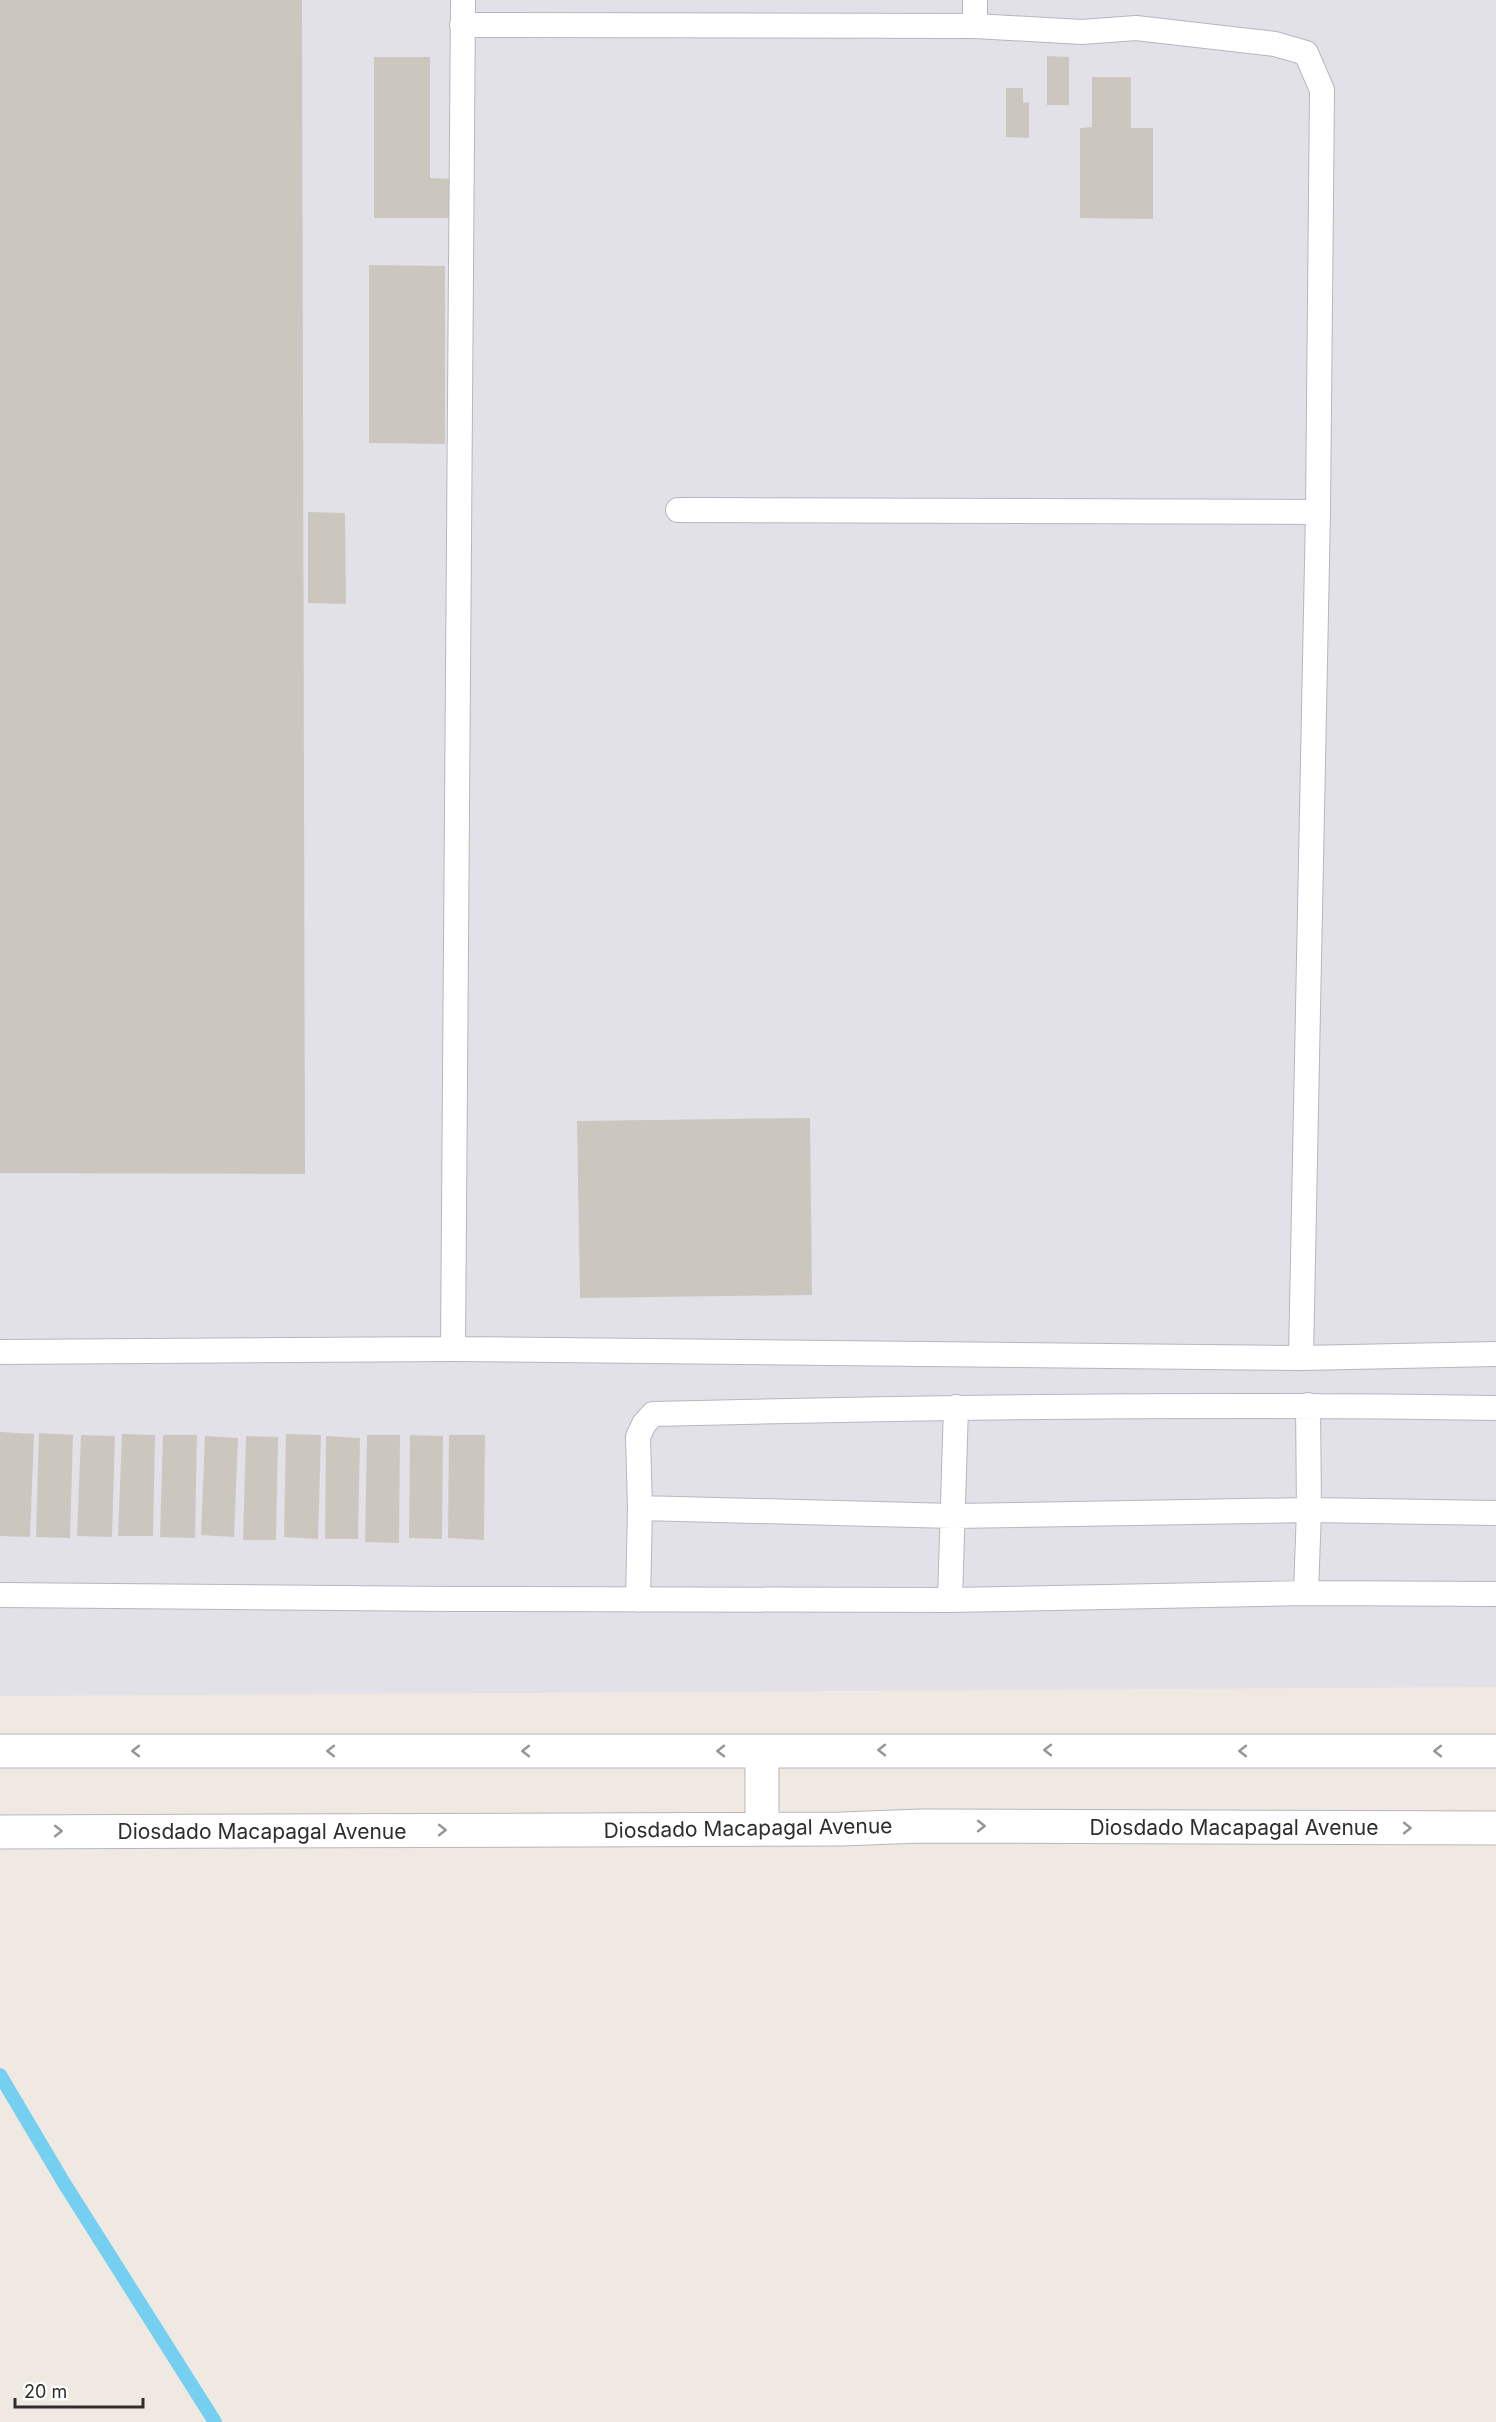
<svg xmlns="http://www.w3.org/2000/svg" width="1496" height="2422" font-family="Inter,sans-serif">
<rect width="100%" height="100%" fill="#efe9e1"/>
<path fill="#e3e1e8" d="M0 0H1496V1687L0 1696Z"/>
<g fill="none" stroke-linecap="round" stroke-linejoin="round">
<path stroke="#75cff0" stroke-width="14" d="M0 2075 64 2183 215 2422"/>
</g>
<path fill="#cbc7bf" d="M0 0H302L305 1174 0 1173Z
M1047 56 1069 57V105H1047Z
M374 57H430V178L454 179 455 218H374Z
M1092 77H1131V128H1153V219L1080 218V128L1092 127Z
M1006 88H1023V103L1029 102V138L1006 137Z
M369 265 445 266V444L369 443Z
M308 512 345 513 346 604 308 603Z
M810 1118 812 1295 580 1298 577 1121Z
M0 1432 34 1434 30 1537 0 1536Z
M39 1433 73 1435 70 1538 36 1537Z
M122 1434 155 1435 153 1536H118Z
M286 1434 321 1435 318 1539 284 1537Z
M81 1435 115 1436 112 1537 77 1536Z
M163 1435H197L195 1538 160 1537Z
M367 1435H400L399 1543 365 1542Z
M410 1435 443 1436 442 1539 409 1538Z
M449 1435H485L484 1540 448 1538Z
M205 1436 238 1438 234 1537 201 1535Z
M246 1436 278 1437 276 1540H243Z
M326 1436 360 1438 358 1539H325Z"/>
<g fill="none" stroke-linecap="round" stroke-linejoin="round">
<defs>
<path id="lane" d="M462 25 975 26V0
M975 26 1082 32 1136 28 1275 44 1306 53 1322 90 1318 512 1301 1358
M678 510 1318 512
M453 1349 463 0
M0 1352 453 1349 1301 1358 1496 1354
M640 1508 953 1516 1309 1510 1496 1513
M1306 1593 1309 1510 1308 1405
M0 1595 450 1599 950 1600 1306 1593 1496 1594
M638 1600 640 1508 638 1437 644 1424 653 1414C934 1407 1215 1403 1496 1408
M950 1600 956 1407"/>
<path id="secondary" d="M0 1751H1496
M762 1829V1751
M0 1832 841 1829 922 1826 1496 1828"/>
</defs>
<use href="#lane" stroke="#b4b7c1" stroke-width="26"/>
<use href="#secondary" stroke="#b4b7c1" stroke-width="35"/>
<use href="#lane" stroke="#fff" stroke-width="24"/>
<use href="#secondary" stroke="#fff" stroke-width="33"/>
</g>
<defs><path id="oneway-chevron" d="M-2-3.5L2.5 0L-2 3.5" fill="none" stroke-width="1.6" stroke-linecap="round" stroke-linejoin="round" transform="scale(1.5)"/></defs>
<g stroke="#969696">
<use href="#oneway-chevron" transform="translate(882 1750) rotate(180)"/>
<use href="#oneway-chevron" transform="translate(1048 1750) rotate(-180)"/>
<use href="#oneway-chevron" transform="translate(136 1751) rotate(180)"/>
<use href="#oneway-chevron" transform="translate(331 1751) rotate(180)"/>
<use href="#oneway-chevron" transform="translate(526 1751) rotate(180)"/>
<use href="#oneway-chevron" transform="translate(721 1751) rotate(180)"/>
<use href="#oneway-chevron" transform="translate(1243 1751) rotate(-180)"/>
<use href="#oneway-chevron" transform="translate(1438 1751) rotate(-180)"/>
<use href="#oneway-chevron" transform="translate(981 1826)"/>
<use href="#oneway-chevron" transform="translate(1407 1828)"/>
<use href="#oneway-chevron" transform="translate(442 1830)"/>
<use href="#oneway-chevron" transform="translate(58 1831)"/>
</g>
<g text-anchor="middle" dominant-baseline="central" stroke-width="5" stroke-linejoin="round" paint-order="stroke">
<g font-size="21" fill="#2e2e2e" stroke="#fff">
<text x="1234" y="1827">Diosdado Macapagal Avenue</text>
<text transform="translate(748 1828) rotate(-1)">Diosdado Macapagal Avenue</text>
<text x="262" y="1831">Diosdado Macapagal Avenue</text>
</g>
</g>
<path d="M15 2398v9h128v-9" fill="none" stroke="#2e2e2e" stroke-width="3"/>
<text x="24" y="2398" font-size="18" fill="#2e2e2e" stroke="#ffffff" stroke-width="4.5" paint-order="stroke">20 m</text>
</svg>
